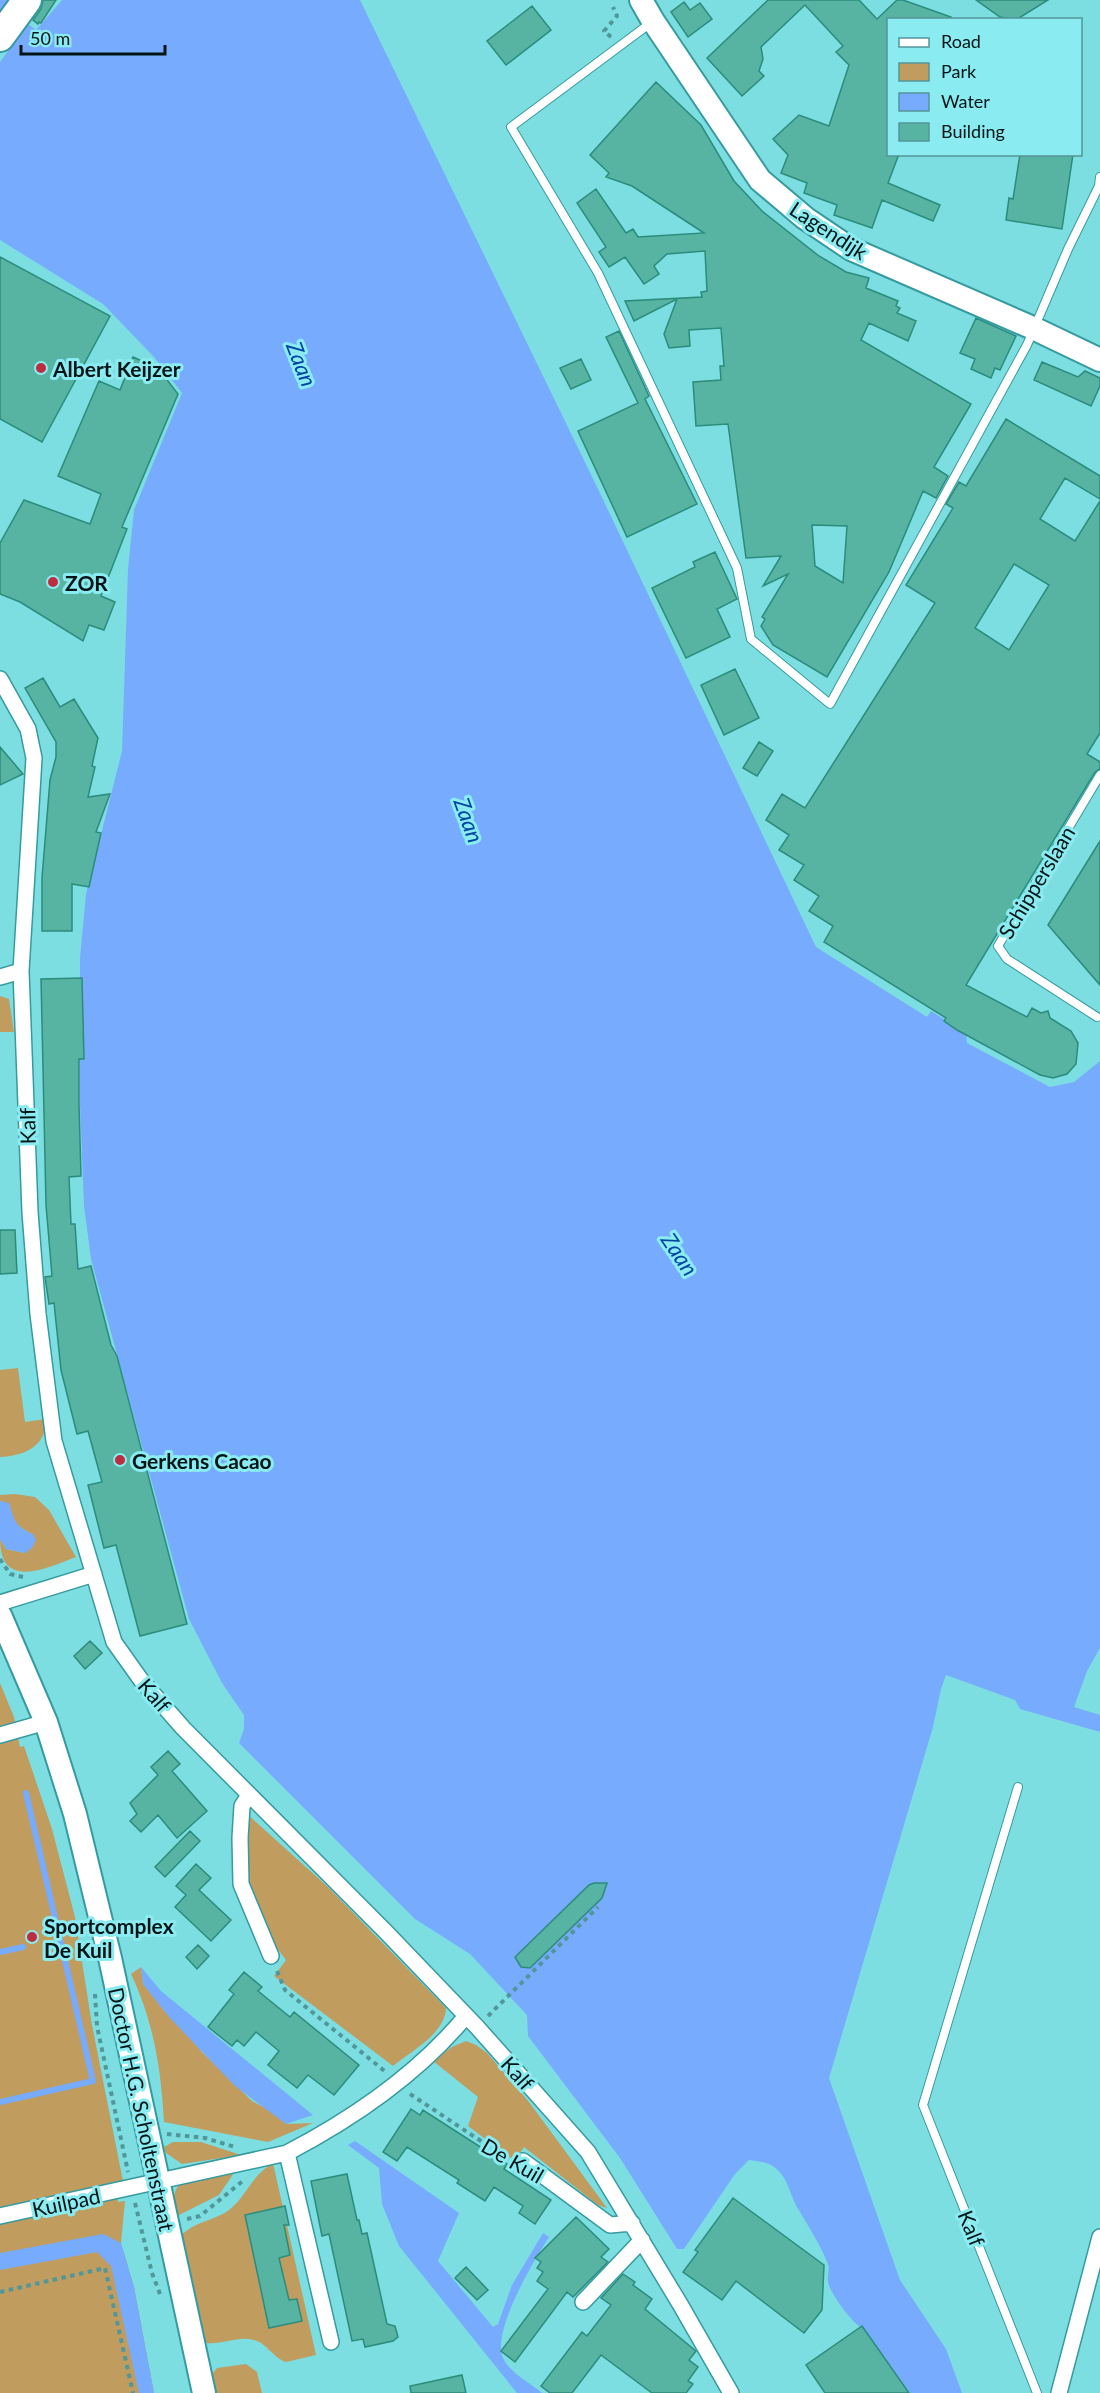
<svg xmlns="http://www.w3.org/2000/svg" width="1100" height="2393" font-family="Lato,sans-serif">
<rect width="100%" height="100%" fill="#7ddee2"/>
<path fill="#c09c5f" d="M0 996 9 999 14 1032H0Z
M18 1368 25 1422 46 1419C47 1446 24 1456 0 1457V1370Z
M15 1494 35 1497 49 1510 76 1557C47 1568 0 1591 0 1539L6 1549 25 1553 28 1532C12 1523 14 1520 9 1504L0 1501V1495Z
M0 1683 14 1717 20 1747 24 1746 52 1829 75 1917 92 2025 123 2181 116 2182 118 2202 125 2201 121 2243 134 2287 154 2393H0Z
M245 1812 328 1887 446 2008C445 2034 411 2051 393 2066L274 1976 286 1960 273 1943 249 1892Z
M141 1967 143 1984 203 2053 252 2101 269 2110 286 2124 313 2123 268 2142 164 2122C161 2069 154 2023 131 1974Z
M466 2041 476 2045 487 2053 529 2102 607 2208 598 2205 524 2147 515 2161 468 2126 478 2097 433 2061 452 2047Z
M173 2142H201L241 2155 182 2164 166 2153 164 2147Z
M273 2163 316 2355 286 2362C273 2358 267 2343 254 2340 236 2335 220 2347 202 2342L180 2237C192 2222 214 2221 229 2210 247 2196 250 2177 273 2163Z
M236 2170 219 2195 177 2216C174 2202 171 2193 181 2183Z
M246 2364 257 2372 262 2393H216L212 2374 217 2368Z"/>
<path fill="#77abfe" d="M0 0H360L598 489 816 947 927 1017 931 1011 966 1033 967 1043 1050 1087 1074 1082 1100 1061V1648L1087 1671 1074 1707 1100 1715V1732L1020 1709 1015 1700 946 1675 941 1689 933 1727 829 2078 900 2280 946 2349 962 2393H910L863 2328C853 2325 830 2293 828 2282 827 2276 830 2270 828 2264 820 2244 808 2226 797 2207 789 2192 787 2174 771 2165 765 2162 756 2161 749 2160L735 2174 684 2249H677L620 2158 528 2036 527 2015 470 1954 415 1919 239 1743 244 1729V1715L222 1683 189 1619 91 1259 84 1206 80 1104V958L86 894 122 751 128 569 134 510 182 393 154 357 103 304 0 240Z
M0 1501 9 1503C14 1520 16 1528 33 1534L36 1540 32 1548 25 1553 6 1549 0 1539Z
M141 1967 161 1991 313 2115 286 2124 235 2086 169 2017 143 1984Z
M355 2141 459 2213 438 2261 493 2327 498 2324 512 2285 543 2233 549 2237C534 2260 489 2335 504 2360 511 2373 530 2383 542 2393H517L399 2246 382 2204 379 2168 348 2145Z
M103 2234 121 2243 134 2287 154 2393H139L111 2266 97 2252 0 2270V2253Z"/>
<path fill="#7ddee2" d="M9 0H62L36 30 28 24 0 62V13Z"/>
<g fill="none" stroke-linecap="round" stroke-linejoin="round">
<path stroke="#77abfe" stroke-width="6" d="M0 1952 23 1947
M0 2102 93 2081 26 1793"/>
</g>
<path fill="#57b3a2" stroke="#2b8c7c" stroke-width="1.5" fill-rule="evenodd" d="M43 0H56L41 23 39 22 38 24 33 20 41 9Z
M768 0H859L877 19 897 0H903L951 17V20H888V154H899L888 183 940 205 933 221 882 200 872 228 834 215 837 205 804 193 807 183 781 173 788 155 773 139 799 115 829 126 849 65 836 52 843 46 805 5 761 47 763 59 759 71 764 76 742 96 707 58Z
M976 0H1048L1019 18 1010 19 1000 17Z
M684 2 690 10 700 3 712 19 688 37 671 12Z
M532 6 551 30 506 65 487 41Z
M656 82 701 125 734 181 762 211 819 256 846 272 869 278 866 288 898 301 896 306 900 308 897 313 916 321 908 341 869 323 861 340 971 404 934 467 948 476 936 498 923 491 889 572 827 677 773 645 761 626 765 619 762 617 788 574 763 586 781 556 746 558 728 424 696 426 693 382 721 380 720 366H724L721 328 689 330 690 346 669 348 664 334 677 299 634 321 625 301 702 297 701 292 707 291 705 251 667 254 654 266 659 274 644 284 625 257 609 267 599 252 606 247 577 203 596 189 626 233 633 229 638 237 704 233 632 186 606 177 609 173 590 155ZM812 525 847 526 843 583 815 566Z
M1020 154H1073L1062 229 1006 220 1009 198 1013 199Z
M0 257 110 316 42 442 0 419Z
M976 318 1016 336 1000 370 995 368 991 378 971 369 975 359 960 353Z
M619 331 649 396 645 399 697 504 627 537 578 431 638 403 606 337Z
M133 357 158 368 178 394 122 527 127 529 101 596 115 602 104 630 89 625 83 641 20 602 0 594V543L24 500 90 524 101 494 58 476 99 381 120 390Z
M581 359 591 380 571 389 560 368Z
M1042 362 1078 377 1085 371 1100 378V386L1091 406 1034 380Z
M1006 419 1100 476V499L1065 478 1040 519 1075 541 1100 501V733L1087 754 1100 762V769L1095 772 966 985 1027 1017 1032 1008 1041 1013 1048 1011 1050 1018 1071 1031 1078 1043 1076 1064 1067 1074 1053 1078 1040 1075 957 1030 944 1021 946 1018 824 942 833 926 809 911 819 896 794 880 804 865 779 850 789 835 766 820 782 794 805 808 935 603 906 585 953 508 946 504 959 482 966 486ZM1014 564 1049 585 1009 650 975 628Z
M715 552 737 599 717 609 730 637 686 658 652 588 695 567 693 562Z
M735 669 759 718 724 735 701 685Z
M43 678 60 707 74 699 98 738 92 766 95 767 88 797 110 794 96 832 101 833 89 887 72 884V931H42V878L50 780 56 757V742L25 688Z
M759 742 773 751 757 776 743 768Z
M0 747 23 774 0 785Z
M1100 841V985L1048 925Z
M82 978 84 1059H79V1104L81 1176 69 1177 71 1224H75L78 1269 91 1266 111 1345 117 1356 187 1624 140 1636 116 1545 104 1548 88 1485 102 1482 88 1431 77 1434 61 1370 54 1303 49 1304 45 1277 52 1276 46 1205 41 979Z
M0 1230H15L17 1273 0 1274Z
M90 1641 102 1653 85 1669 74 1656Z
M168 1751 180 1764 172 1771 207 1811 177 1838 158 1815 141 1832 130 1821 137 1814 130 1803 158 1775 151 1767Z
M190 1831 200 1841 165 1877 155 1867Z
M196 1864 211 1878 199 1890 231 1920 211 1941 175 1907 186 1895 176 1886Z
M594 1883H607L602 1898 530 1968 521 1967 515 1957 589 1885Z
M198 1945 209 1956 197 1969 186 1957Z
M244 1972 262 1987 258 1991 290 2017 294 2012 359 2065 334 2095 308 2075 297 2088 268 2065 279 2051 256 2032 244 2046 237 2040 232 2046 208 2027 234 1994 229 1990Z
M411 2109 420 2115 423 2110 507 2164 504 2169 551 2200 535 2224 519 2213 523 2206 494 2187 485 2201 457 2183 459 2180 407 2147 397 2161 383 2152Z
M347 2174 357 2220H359L362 2234 367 2233 387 2324 395 2326 398 2337 393 2341 365 2347 363 2339 352 2341 329 2234 322 2236 311 2181Z
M733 2198 824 2265 822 2310 804 2333 736 2281 722 2300 683 2272 698 2252 695 2250Z
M285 2206 289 2225H284L290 2255 279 2258 289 2300 297 2299 302 2321 269 2328 245 2215Z
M576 2217 609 2249 601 2257 608 2262 573 2297 567 2292 515 2362 501 2351 548 2289 537 2281 543 2272 537 2268 541 2262 535 2258Z
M466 2267 488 2290 477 2300 455 2278Z
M623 2274 635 2282 633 2285 652 2299 645 2309 696 2351 689 2360 698 2367 688 2381 693 2384 686 2393H652L601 2355 572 2393H550L541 2386 582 2332 587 2336 611 2305 601 2298Z
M862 2326 909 2393H825L806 2365Z
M462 2375 466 2393H411L410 2386Z"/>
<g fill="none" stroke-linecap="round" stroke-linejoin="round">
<defs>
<path id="lane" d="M652 22 511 127 598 273 737 568 751 639 830 704 1027 345 1068 249 1099 186 1100 177
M1097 1017 1007 959 998 946 1100 775
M1018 1787 923 2105 1037 2393"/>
<path id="street" d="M0 679 28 729 34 758 21 971 30 1212 38 1314 54 1441 114 1642 141 1680 183 1728 386 1932 477 2027 588 2152 680 2304 731 2393
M0 977 21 971
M0 1603 94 1574
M0 1735 46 1722
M249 1795 242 1806 240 1838 241 1884 271 1956
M287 2153 331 2342
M523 2161 610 2225 632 2223
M0 2216 287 2153C354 2118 418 2074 466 2016
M583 2302 642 2240
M1059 2393 1100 2237"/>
<path id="secondary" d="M641 0 653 21 760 180 805 218 851 249 1033 328 1100 360
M0 1615 46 1722 75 1814 110 1958 204 2393"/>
<path id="highway" d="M0 37 27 0"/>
</defs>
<use href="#lane" stroke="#359ba0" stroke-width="10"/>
<use href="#street" stroke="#359ba0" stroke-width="18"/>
<use href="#secondary" stroke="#359ba0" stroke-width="26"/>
<use href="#highway" stroke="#359ba0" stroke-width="32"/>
<path stroke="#51979a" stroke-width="4" stroke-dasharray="4.5 4.5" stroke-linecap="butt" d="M611 37 604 31 617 16 613 7
M0 1559 10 1574 23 1577
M277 1971 285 1990 387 2073
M95 1994 97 2026 128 2172
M488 2016 598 1907
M410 2094 508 2159
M167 2134 205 2138 235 2147
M135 2203 152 2273 160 2294
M187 2219 200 2216 244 2180
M0 2292 105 2268 133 2393"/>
<use href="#lane" stroke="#fff" stroke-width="8"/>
<use href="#street" stroke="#fff" stroke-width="15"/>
<use href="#secondary" stroke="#fff" stroke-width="22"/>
<use href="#highway" stroke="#fff" stroke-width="28"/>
</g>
<g fill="#bd2c3f" stroke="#8aebf0" stroke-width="2">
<circle cx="41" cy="368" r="6"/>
<circle cx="53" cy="582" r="6"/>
<circle cx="120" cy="1460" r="6"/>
<circle cx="32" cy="1937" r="6"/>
</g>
<g text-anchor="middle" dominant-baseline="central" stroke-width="6" stroke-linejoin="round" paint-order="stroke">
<g font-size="21" fill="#021516" stroke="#8aebf0">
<text transform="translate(829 230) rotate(33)">Lagendijk</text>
<text transform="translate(1036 882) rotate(-59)">Schipperslaan</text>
<text transform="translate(27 1126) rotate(-91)">Kalf</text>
<text transform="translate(155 1695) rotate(49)">Kalf</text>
<text transform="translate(518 2073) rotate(48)">Kalf</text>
<text transform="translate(142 2109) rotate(78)">Doctor H.G. Scholtenstraat</text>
<text transform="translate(513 2160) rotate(30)">De Kuil</text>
<text transform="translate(66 2202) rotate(-12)">Kuilpad</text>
<text transform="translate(972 2228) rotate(68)">Kalf</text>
</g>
<g font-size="21" font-weight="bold" fill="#021516" stroke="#8aebf0" text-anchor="start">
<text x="53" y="368">Albert Keijzer</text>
<text x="65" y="582">ZOR</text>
<text x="132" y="1460">Gerkens Cacao</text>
<text x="44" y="1925">Sportcomplex<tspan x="44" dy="24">De Kuil</tspan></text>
</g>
<g font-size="22" font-style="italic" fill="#0044a2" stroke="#8aebf0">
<text transform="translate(302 364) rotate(69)">Zaan</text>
<text transform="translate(469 820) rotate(70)">Zaan</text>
<text transform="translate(680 1254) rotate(56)">Zaan</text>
</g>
</g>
<rect x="887" y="18" width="195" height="138" fill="#8aebf0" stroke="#549599" stroke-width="1.5"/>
<rect x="899" y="38" width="30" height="9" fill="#ffffff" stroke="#549599" stroke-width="1.5"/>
<text x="941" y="48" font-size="18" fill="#021516">Road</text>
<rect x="899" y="63" width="30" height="18" fill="#c09c5f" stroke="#549599" stroke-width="1.5"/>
<text x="941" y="78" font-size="18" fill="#021516">Park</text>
<rect x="899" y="93" width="30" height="18" fill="#77abfe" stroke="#549599" stroke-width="1.5"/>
<text x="941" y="108" font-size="18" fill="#021516">Water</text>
<rect x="899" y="123" width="30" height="18" fill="#57b3a2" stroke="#549599" stroke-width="1.5"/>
<text x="941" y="138" font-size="18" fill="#021516">Building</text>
<path d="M21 45v9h144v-9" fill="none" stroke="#021516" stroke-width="3"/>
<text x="30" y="45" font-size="18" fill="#021516" stroke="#8aebf0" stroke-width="4.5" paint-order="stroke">50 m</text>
</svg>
